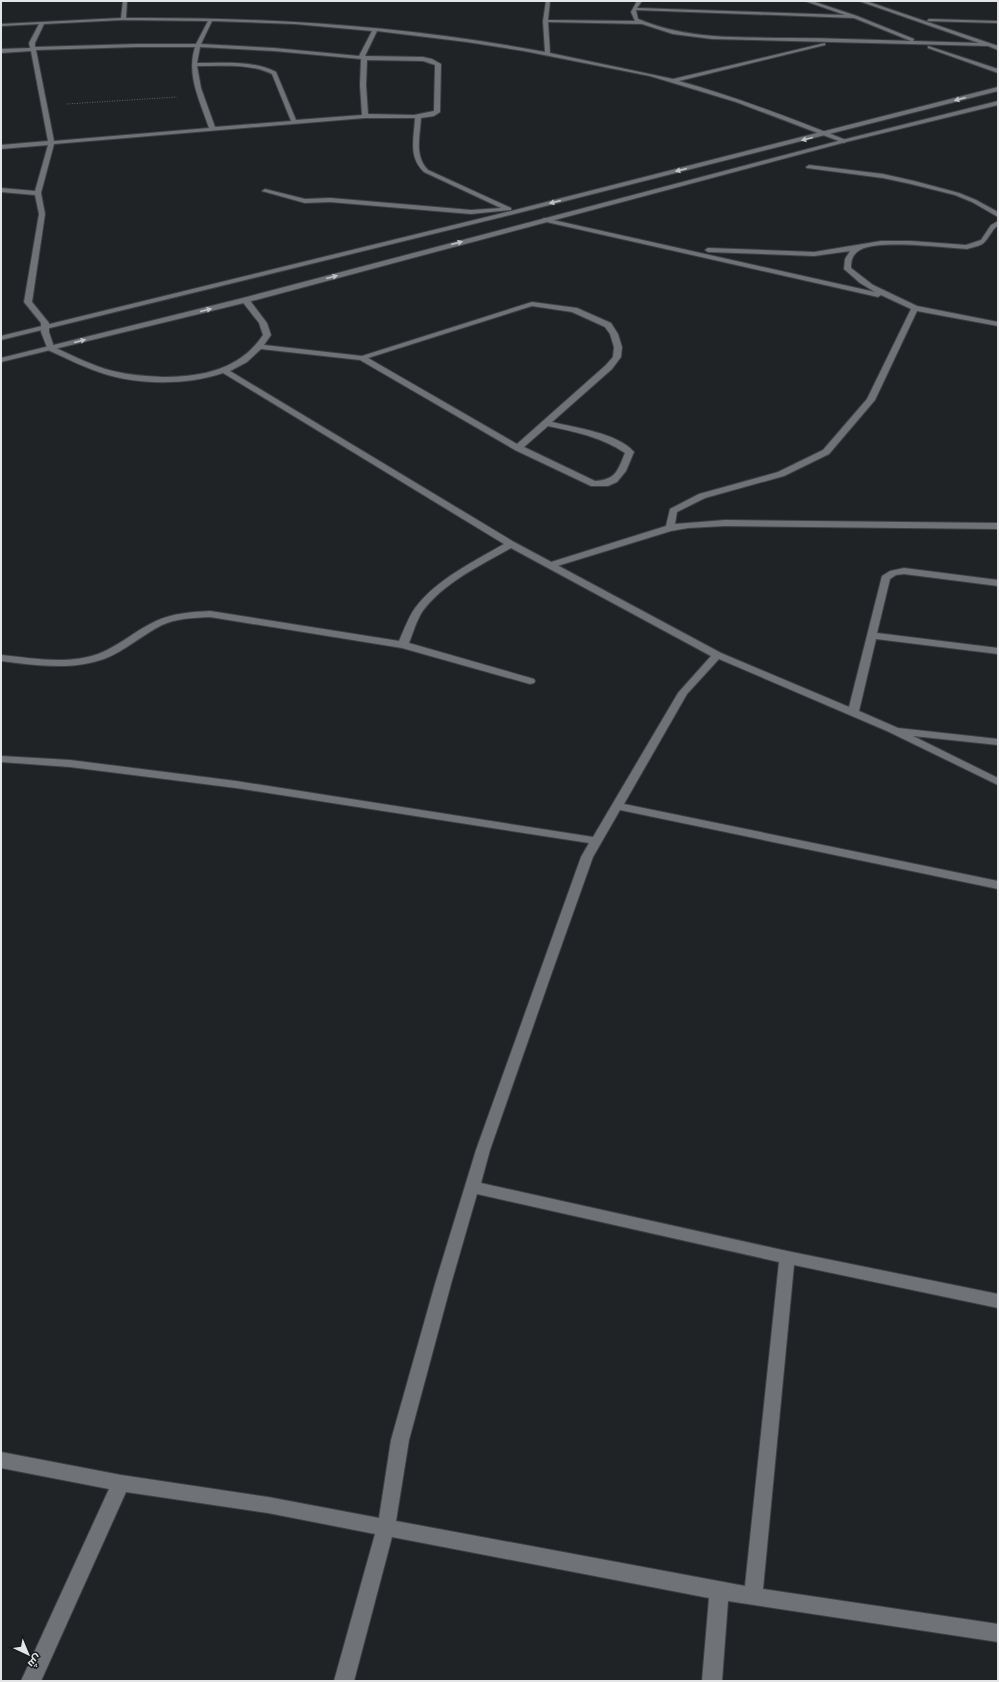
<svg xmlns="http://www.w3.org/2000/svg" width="999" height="1682" font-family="Figtree,Cairo,sans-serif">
<rect width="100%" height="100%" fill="#202326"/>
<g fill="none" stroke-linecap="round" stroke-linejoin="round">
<defs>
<path id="lane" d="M809 165 883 174 914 181 959 193 976 200 998 212V217L972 202 955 195 911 184 883 178 807 168 806 167Z
M544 218 875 292 860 283 844 269 845 259 850 251 814 256 708 252 705 250 708 248 814 252 881 241H911L966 245 981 240 991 225 998 221C998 226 997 226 994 229 983 244 987 244 967 249 944 248 873 238 857 252 852 256 851 262 851 268L873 285 917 306 998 322V326L917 311 875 400 829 454 784 476 705 498 677 512 675 524 725 520 998 523V529L725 526 688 528 671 531 554 567H548L546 565 548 563 666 526 670 509 699 494 778 472 823 450 867 399 911 309 881 295 878 297 542 221 541 220Z"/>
<path id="street" d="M123 1H127L126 18C266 17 407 26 545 52L543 21 546 1H550L548 20 635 21 631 12 637 1H642L637 8 845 15 805 1H812L857 16 914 39 913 41 979 43 859 1H866L998 46V50L988 46 712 39 673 34 642 24 548 22 550 53 673 79 825 43V45L679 81C736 97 791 118 846 140L847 141 844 143 736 102 650 76 524 51 467 42 377 31 365 56 423 57 432 59 441 64 440 112 434 116 421 118C420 136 414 156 428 170L511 208V210L471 214 330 202 305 203 262 191 265 189 305 199 330 198 471 210 501 208 424 172C408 157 414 139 415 118H365L54 144 41 193 45 214 32 302 49 323V332L54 347C73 356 93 366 113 371 129 375 145 376 162 377 201 377 240 370 263 335L259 323 241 300 245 298H248L267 323 271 335 264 345 362 356 532 302 577 308 611 323 618 334 622 347 621 357 612 369 552 422C576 428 618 433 634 452L626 471 617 482 608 486H591L515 450 360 360 261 349 247 362 230 371 514 542 721 653 849 707 882 576 890 571 904 568 998 580V586L904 574 896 575 890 579 877 633 998 648V654L876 639 859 711 898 728 998 739V745L913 736 998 778V785L887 731 719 659 687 694 624 804 998 881V889L620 810 593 857 551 975 490 1150 481 1183 787 1251 998 1294V1308L794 1265 763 1589 998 1624V1642L728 1601 722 1681H702L709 1598 392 1537 354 1681H334L375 1534 268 1513 126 1492 41 1681H21L109 1489 1 1468V1452L121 1475 268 1497 379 1518 391 1440 435 1284 476 1150 581 857 589 843 236 788 70 767 1 762V756L70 760 236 781 593 837 678 693 711 656 511 548C481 565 443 583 422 612 416 622 413 633 409 643L534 679 535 681 534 683 530 684 402 648 210 617C194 618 177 618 162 625 142 635 125 651 104 659 70 671 35 665 1 661V655C32 658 67 665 98 654 119 646 136 630 156 621 173 613 192 612 210 611L399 641C404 630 408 618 415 608 437 579 473 562 504 544L223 373C188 385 143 385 108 375 87 369 68 359 48 350L41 332V323L24 302 39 214 35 195 1 192V188L35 191 48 145 1 149V145L48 141 31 51 1 53V49L30 48 29 43 39 24 1 26V24L121 18ZM636 10 854 18 911 41C871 40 831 38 791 38 738 37 688 40 638 19ZM122 20 208 21 196 44H137L35 47V43L44 24ZM212 21 295 24 372 31 359 56 274 48 201 44ZM137 47H195C186 75 200 101 209 128L54 141 36 50ZM200 47 274 51 361 59 360 85 362 115 296 120 276 72C253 60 222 63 197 63ZM367 60 423 61 435 65 434 111 414 115 368 114 366 85ZM197 66C220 66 250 63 272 74L291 121 215 127 201 88ZM532 306 572 312 605 327 610 334 614 347 613 357 606 365 517 444 368 358ZM548 426C575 432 602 437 625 453 618 470 616 480 595 481L524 447ZM477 1194 779 1262 745 1586 396 1521 409 1440 451 1284Z
M929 19 997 21 998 23 927 21Z
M928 46 998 69V73L928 48Z"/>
<path id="secondary" d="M998 87V91L518 213 1 340V336L515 210Z
M998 101V105L846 142 248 302 1 362V358L243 298 842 140Z"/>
</defs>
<use href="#lane" stroke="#3e4043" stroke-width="2"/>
<use href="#street" stroke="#3e4043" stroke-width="2"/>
<use href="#secondary" stroke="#3e4043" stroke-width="2"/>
<path stroke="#626567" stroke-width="1" stroke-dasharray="1 1.5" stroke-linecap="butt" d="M67 104 177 97"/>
<use href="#lane" fill="#6f7276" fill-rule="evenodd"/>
<use href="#street" fill="#6f7276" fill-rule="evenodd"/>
<use href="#secondary" fill="#6f7276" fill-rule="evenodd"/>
</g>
<defs><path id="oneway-solid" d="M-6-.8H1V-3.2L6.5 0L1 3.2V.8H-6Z"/></defs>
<g fill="#c0c2c5">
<use href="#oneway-solid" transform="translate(960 99) rotate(165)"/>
<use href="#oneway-solid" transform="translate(807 139) rotate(166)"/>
<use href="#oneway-solid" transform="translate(681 170) rotate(166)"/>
<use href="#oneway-solid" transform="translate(555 202) rotate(166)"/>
<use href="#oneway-solid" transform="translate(457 243) rotate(-15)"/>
<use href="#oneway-solid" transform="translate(332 277) rotate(-15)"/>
<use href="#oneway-solid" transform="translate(206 310) rotate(-14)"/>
<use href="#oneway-solid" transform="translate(80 341) rotate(-14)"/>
</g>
<rect width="999" height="1682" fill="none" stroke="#e3e5e7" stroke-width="4"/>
<g transform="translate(28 1654) rotate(136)" stroke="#171a1c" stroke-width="3" paint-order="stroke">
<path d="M0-3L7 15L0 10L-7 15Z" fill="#e3e5e7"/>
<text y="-6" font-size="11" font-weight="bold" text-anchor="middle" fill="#e3e5e7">ش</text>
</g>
</svg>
